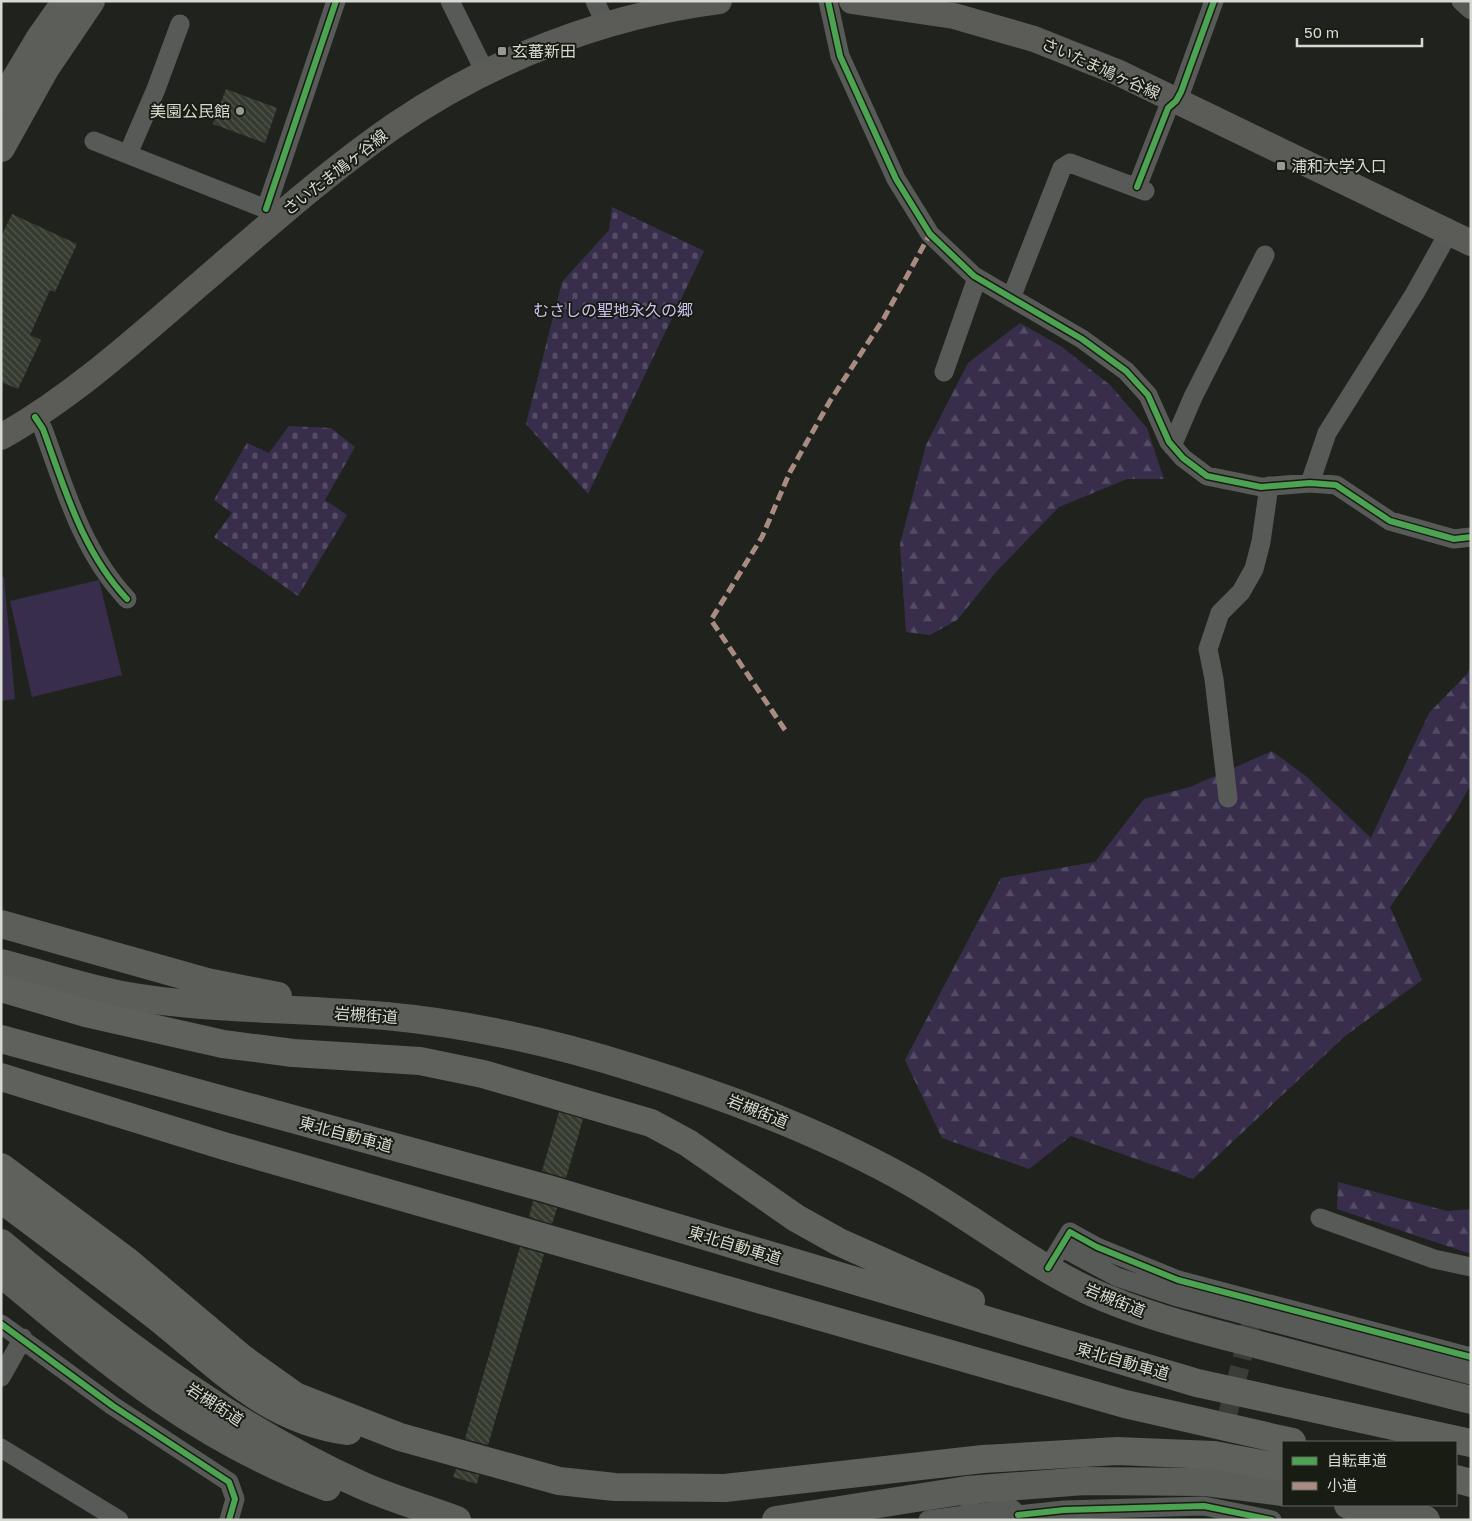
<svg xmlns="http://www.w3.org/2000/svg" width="1472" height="1521" font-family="'Golos Text','Noto Sans JP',sans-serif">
<defs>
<pattern id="forest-firs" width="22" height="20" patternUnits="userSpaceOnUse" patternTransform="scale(1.25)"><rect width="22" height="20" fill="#382e4c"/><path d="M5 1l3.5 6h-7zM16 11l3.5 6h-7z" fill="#544c65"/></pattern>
<pattern id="cemetery-stones" width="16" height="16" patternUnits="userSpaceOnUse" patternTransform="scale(1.25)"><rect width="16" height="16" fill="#382e4c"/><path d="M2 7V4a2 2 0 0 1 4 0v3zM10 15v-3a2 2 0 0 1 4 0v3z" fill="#544c65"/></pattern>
<pattern id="building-back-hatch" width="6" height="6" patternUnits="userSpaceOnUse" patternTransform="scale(1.25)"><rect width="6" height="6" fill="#363b2f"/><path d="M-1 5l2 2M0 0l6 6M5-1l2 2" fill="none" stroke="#52574c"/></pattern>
</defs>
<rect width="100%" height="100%" fill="#20231d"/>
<path fill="url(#forest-firs)" d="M1020 323 1062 347 1110 385 1147 428 1164 479H1127L1059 507 996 572 957 620 930 635 906 632 900 544 926 445 968 363Z
M1471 666V784L1456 811 1390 907 1422 980 1345 1036 1193 1179 1071 1136 1029 1169 942 1138 905 1060 1001 878 1095 862 1144 799 1190 787 1272 751 1307 777 1371 838 1429 713 1467 674Z
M1338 1182 1447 1211 1471 1209V1254L1337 1209Z"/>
<path fill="url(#cemetery-stones)" d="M612 207 704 251 588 494 526 424 562 282 609 230Z
M289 426 331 428 355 447 325 500 347 515 298 596 214 537 232 513 214 500 247 443 269 453Z"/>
<path fill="#382e4c" d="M4 577 15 699 1 701V578Z
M99 580 122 675 32 697 10 601Z"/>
<path fill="url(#building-back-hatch)" d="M226 89 277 108 265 143 213 124Z
M12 214 77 244 55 292 50 290 30 335 41 340 18 389 1 382V237Z
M559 1112 583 1119 566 1178 542 1171Z
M533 1201 557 1208 552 1224 529 1217Z
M520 1247 544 1254 488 1445 465 1439Z
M456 1469 479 1475 477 1484 453 1477Z"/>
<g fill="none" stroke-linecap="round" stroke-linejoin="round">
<path stroke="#3b3e38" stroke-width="19" stroke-dasharray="19 9" stroke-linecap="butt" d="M1214 1467 1253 1316"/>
<path stroke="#585a57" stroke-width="19" d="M450 1 485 72
M595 1 606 25
M828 1 840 56 896 179 930 234 974 276 1082 339 1126 371 1148 395 1169 442 1183 458 1207 476 1261 487 1310 483 1336 485 1390 521 1454 539 1471 537
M1461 1 1471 10
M94 141 266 209 273 218
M128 154 156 89 180 24
M1137 187 1168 108 1176 101 1181 92 1214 1
M266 209 336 1
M1011 298 1062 168 1070 163 1145 191
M944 372 977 278
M35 417 43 429C65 489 82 551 127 599
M1172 446 1193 397 1265 255
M1310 483 1327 433 1415 293 1449 232
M1228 798 1214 679 1208 649 1220 613 1241 592 1254 569 1261 542 1269 486
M1320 1218 1434 1259 1471 1267
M1061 1247 1117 1277 1174 1296 1471 1375
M1048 1268 1070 1232 1097 1247 1178 1280 1471 1357
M1 1324 113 1406 229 1482 235 1499 229 1520
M1 1377 23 1338
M1 1448 119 1520
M967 1490 972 1514 1012 1509 1024 1520
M1018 1515 1064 1510 1204 1506 1272 1520
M928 1520 972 1514V1520"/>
<path stroke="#5b5c58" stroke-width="26" d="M852 1 954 16 1034 39 1117 72 1471 243
M1 437C75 395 137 338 201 283 264 229 326 173 394 126 490 60 603 16 719 1"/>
<path stroke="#5c5e5a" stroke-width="28" d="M1 103 40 38 66 1
M1 148 45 69 91 1
M1 924 207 982 278 996
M1 963C41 973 81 987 122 995 209 1011 298 1007 386 1016 471 1024 555 1043 637 1069 731 1098 823 1133 910 1182 970 1216 1026 1261 1089 1291 1146 1317 1207 1331 1267 1347 1335 1365 1403 1383 1471 1400
M1 1243C112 1336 228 1425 361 1485 392 1499 425 1508 457 1520
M1 1273C105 1360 198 1440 327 1487
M1348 1505 1426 1520
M776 1520 967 1490 1085 1481 1206 1482 1283 1492"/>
<path stroke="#5f615d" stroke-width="28" d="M1 988 86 1013 223 1044 293 1053 420 1061 483 1074 651 1123 688 1143 796 1218 839 1242 971 1301
M1 1039 548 1189 1197 1383 1471 1443
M1 1077 224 1146 1125 1404 1292 1442
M1 1167 127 1261 242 1358 295 1396 400 1437 559 1481 615 1487 725 1488 983 1459 1117 1451 1214 1455 1283 1468
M1 1199C52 1237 103 1275 153 1314 216 1363 264 1420 348 1431
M1456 1479 1471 1483"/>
<path stroke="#a88b81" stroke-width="5" stroke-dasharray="10 5" stroke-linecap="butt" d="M785 730 711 620 762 537 790 472 830 401 884 318 930 234"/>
<defs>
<path id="cycleway" d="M828 1 840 56 896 179 930 234 974 276 1082 339 1126 371 1148 395 1169 442 1183 458 1207 476 1261 487 1310 483 1336 485 1390 521 1454 539 1471 537
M1137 187 1168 108 1176 101 1181 92 1214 1
M266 209 336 1
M35 417 43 429C65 489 82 551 127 599
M1048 1268 1070 1232 1097 1247 1178 1280 1471 1357
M1 1324 113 1406 229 1482 235 1499 229 1520
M1018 1515 1064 1510 1204 1506 1272 1520"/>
</defs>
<use href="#cycleway" stroke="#181c12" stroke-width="9"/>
<use href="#cycleway" stroke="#4ca352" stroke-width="6"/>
</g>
<g fill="#979a93" stroke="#181c12" stroke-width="2">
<rect x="497" y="46" width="10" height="10" rx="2.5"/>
<circle cx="240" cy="111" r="5"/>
<rect x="1276" y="161" width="10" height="10" rx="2.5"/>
</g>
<g text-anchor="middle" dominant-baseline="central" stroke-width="4" stroke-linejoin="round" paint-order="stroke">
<g font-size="16" fill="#d7dad3" stroke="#181c12" text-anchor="start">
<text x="512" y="51">玄蕃新田</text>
<text x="230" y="111" text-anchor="end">美園公民館</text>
<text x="1291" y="166">浦和大学入口</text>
</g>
<g font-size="16" fill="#d7dad3" stroke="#181c12">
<text transform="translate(1101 68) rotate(24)">さいたま鳩ヶ谷線</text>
<text transform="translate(335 172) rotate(-38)">さいたま鳩ヶ谷線</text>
<text transform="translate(366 1015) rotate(4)">岩槻街道</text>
<text transform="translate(758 1111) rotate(22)">岩槻街道</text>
<text transform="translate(346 1134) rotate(15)">東北自動車道</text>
<text transform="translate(735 1245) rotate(17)">東北自動車道</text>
<text transform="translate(1115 1300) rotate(22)">岩槻街道</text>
<text transform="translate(1123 1361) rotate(16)">東北自動車道</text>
<text transform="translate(215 1404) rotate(33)">岩槻街道</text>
</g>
<g font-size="16" fill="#cfc0f3" stroke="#181c12">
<text x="613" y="310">むさしの聖地永久の郷</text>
</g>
</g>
<rect width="1472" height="1521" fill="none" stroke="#d7dad3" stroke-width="5"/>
<rect x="1282" y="1441" width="175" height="65" fill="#181c12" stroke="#64685f"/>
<rect x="1292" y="1457" width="25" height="8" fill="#4ca352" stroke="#64685f"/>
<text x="1327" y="1466" font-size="15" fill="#d7dad3">自転車道</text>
<rect x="1292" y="1482" width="25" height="8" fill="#a88b81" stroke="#64685f"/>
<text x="1327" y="1491" font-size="15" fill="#d7dad3">小道</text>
<path d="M1297 38v8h125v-8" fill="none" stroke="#d7dad3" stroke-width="2.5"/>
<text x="1304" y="38" font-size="15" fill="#d7dad3" stroke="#181c12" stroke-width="4" paint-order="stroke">50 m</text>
</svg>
